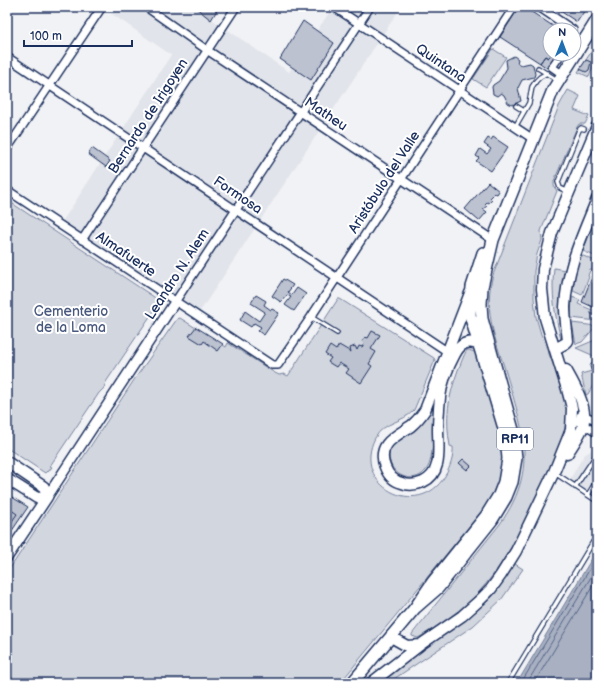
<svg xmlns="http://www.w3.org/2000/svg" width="604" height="690" font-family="'Balsamiq Sans',sans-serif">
<rect width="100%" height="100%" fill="#f1f2f5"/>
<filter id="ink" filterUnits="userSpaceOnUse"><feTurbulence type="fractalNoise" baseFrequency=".025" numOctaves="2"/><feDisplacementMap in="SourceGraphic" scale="8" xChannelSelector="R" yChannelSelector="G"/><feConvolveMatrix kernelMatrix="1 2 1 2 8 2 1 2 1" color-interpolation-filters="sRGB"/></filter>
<g filter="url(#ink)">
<path fill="#e1e4ea" d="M102 7H194L289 72 333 7H401L197 316 60 225 171 55Z
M597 447V504L567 484 584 455Z"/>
<path fill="#d2d6df" stroke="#76829e" d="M597 43V62H595L589 77 578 72Z
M493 49 506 57 486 87 473 79Z
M568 90 580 96 574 110 589 116 585 124H579L577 127 554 181V186L557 191 541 231 542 240 537 254 534 271V298L536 317 541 334 567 399C569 415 564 434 559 449 535 499 513 559 472 599 456 614 437 627 418 638L412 636V634L500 524C521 494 528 468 522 431 517 408 510 386 503 363 493 334 484 306 493 275L559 106Z
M7 200 160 301 158 304 160 305 156 310 155 309 106 382 104 388 99 393 50 466 52 467 48 472 47 471 45 473 7 448Z
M597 215V257L583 251Z
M581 255 595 261 592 270H590L588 276 589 277 582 295 573 291 575 274Z
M570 257 563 339 561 340C555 315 551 293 554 268L565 270 568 258Z
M572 297 580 300 578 304 592 310 590 313 597 316V321L571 318Z
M338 299H340L434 358 435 360 414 410C403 423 384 421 375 438 351 485 418 521 445 476 450 468 454 456 453 447L450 446C445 417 448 398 458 370 461 364 463 356 467 350H469L474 352 477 350 503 440V470L491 497 486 506 340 683H7V573L134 380 177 319 180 318 226 347 228 343 275 373 279 375 284 374 288 376Z
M572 323 596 326 582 342 576 344Z
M595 340 597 346V355L595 356 596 359 592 355 576 348Z
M592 371 596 373 595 382 588 394 586 395 581 374Z
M436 396C435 411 434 456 428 467 415 490 381 473 391 446Z
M515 564 523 569 501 600 473 626 388 683H373L422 648 454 628 475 612 492 597Z"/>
<path fill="#a8b0c2" stroke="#707c9a" d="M597 550V683H517Z"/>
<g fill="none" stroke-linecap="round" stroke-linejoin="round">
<path stroke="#536386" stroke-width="1" d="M521 683 597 557
M527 683 597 567
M534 683 597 579"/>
</g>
<path fill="#bcc2d0" stroke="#1b2f5e" d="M195 7H219L211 20Z
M519 7H524L559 30H550V54H552L548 58 545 56 540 63 500 37Z
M554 7H587L577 22Z
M303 21 334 43 311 80 280 59Z
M552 54H559L547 68 540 63 545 56 548 58Z
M514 56 518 59 517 63 521 65 530 63 533 65 535 74 534 77 522 80 518 88 521 101 512 105 508 103 504 95 501 93 497 96 493 94 492 87 493 85 499 81 507 68 506 60Z
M586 60 591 62 589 70 586 72 580 69Z
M493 137 508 147 491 171 476 161 479 158 476 156 480 149 487 154 491 149 484 144 488 138 491 140Z
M92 148 110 161 106 167 88 154Z
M488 182 499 191 497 194 495 193 490 198 492 200 489 203 487 202 485 204 487 206 483 209 487 212 479 221 465 209Z
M596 267H597V313L594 311 595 308 582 302Z
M283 279 293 285 288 292 292 295 297 288 306 294 294 311 285 305 291 297 287 295 281 302 272 296Z
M256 295 266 301 264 305 271 310 272 309 279 313 264 335 258 331 261 327 254 323 251 327 240 320 245 311 259 321 265 312 251 303Z
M196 327 223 344 218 351 204 341 202 344 189 336Z
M372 331 380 335 371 349 376 352 369 364 372 366 361 383 346 373 349 369 339 363 336 367 328 362 331 358 325 354 330 346 336 350 339 345 351 352 350 348 355 346 357 350 359 346 362 347 364 344 362 342 365 337 368 338Z
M596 360 597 363V373L591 370 590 366 593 361Z
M463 459 471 466 467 470 459 463Z
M7 494 28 507 7 538Z
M7 507 17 514 8 527 7 526Z"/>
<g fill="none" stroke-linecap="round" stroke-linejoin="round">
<defs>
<path id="service" d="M538 68 557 80
M516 106 524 111
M515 127 529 103 532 87 536 81 540 77 547 73
M596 156H597
M569 192 560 188 558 182 579 130 581 128 584 129
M311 317 337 333
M555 473 597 501
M575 487 597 454
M588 495 597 480
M508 683 593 542 597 543"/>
<path id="minor" d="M146 7 207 50 493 240
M334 7 533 139
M539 7 573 30
M574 39 585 38
M561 54 552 67 562 74
M7 57 451 354
M7 149 102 7
M7 190 272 365H278L311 317 514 7
M82 240 236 7
M175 302 370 7
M580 416H584L597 420
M572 418 597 433"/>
<path id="tertiary" d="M47 497 175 302"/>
<path id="secondary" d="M470 293 425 410C421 416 417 421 411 426 396 436 376 444 385 467 388 475 394 481 402 483 409 486 416 485 423 482 443 473 438 448 438 430 438 419 439 408 440 397 442 382 448 367 455 354 460 344 468 339 479 345
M555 349 566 343 568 341C567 330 565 319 565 307 567 266 582 237 597 199
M566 370C575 386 590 410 582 429 578 438 572 446 567 454
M7 462 44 487 47 497
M7 479 37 498 47 497
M7 557 47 497
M391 637 407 646 420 645
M371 683 420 645 462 616 481 599 491 589 501 575 516 551 554 472 571 430 572 408 567 389 545 318 542 289 543 269 552 233 597 126"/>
<path id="primary" d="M415 608 438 588 492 520 506 497 512 482 516 458 513 430 482 319 481 304 482 287 493 240 553 90 597 20
M352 683 415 608 432 583 486 516 499 495 504 482 508 459 506 435 470 315 472 287 483 253"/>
</defs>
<use href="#service" stroke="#1b2f5e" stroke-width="6"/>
<use href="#minor" stroke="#1b2f5e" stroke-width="10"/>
<use href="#tertiary" stroke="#1b2f5e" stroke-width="12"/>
<use href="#secondary" stroke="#1b2f5e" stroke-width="13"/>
<use href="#primary" stroke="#1b2f5e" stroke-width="14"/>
<use href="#service" stroke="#fff" stroke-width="3.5"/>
<use href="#minor" stroke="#fff" stroke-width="7"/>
<use href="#tertiary" stroke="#fff" stroke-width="9"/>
<use href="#secondary" stroke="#fff" stroke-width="10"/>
<use href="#primary" stroke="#fff" stroke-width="11"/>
</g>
</g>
<g text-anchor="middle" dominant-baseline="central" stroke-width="4" stroke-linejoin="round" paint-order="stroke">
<rect fill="#fff" stroke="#5f6d8e" stroke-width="1" x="497" y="428" width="36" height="22" rx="3"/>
<g font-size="13" font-weight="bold" fill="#1b2f5e">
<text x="515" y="439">RP11</text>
</g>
<g font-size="14" fill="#1b2f5e" stroke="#fff">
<text transform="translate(441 63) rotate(34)">Quintana</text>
<text transform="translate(326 114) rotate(34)">Matheu</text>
<text transform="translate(148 116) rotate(-57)">Bernardo de Irigoyen</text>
<text transform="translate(384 182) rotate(-57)">Aristóbulo del Valle</text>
<text transform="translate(238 195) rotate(34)">Formosa</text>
<text transform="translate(126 254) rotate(34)">Almafuerte</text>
<text transform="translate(177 274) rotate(-57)">Leandro N. Alem</text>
</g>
<g font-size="14" fill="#49597e" stroke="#fff">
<text x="71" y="311">Cementerio<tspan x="71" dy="16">de la Loma</tspan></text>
</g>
</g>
<rect width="604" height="690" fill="none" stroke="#fff" stroke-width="24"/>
<rect x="12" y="12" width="580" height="666" fill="none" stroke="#1b2f5e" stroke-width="1.5" filter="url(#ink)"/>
<g transform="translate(562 42) rotate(1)"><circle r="19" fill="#ffffff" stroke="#a4acbf"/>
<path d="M0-3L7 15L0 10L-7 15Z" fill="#1f6fb2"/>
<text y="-6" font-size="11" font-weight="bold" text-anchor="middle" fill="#1b2f5e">N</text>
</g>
<path d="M24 40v6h108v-6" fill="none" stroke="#1b2f5e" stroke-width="2"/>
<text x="30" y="40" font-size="12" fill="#1b2f5e" stroke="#ffffff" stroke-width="3" paint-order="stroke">100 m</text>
</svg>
